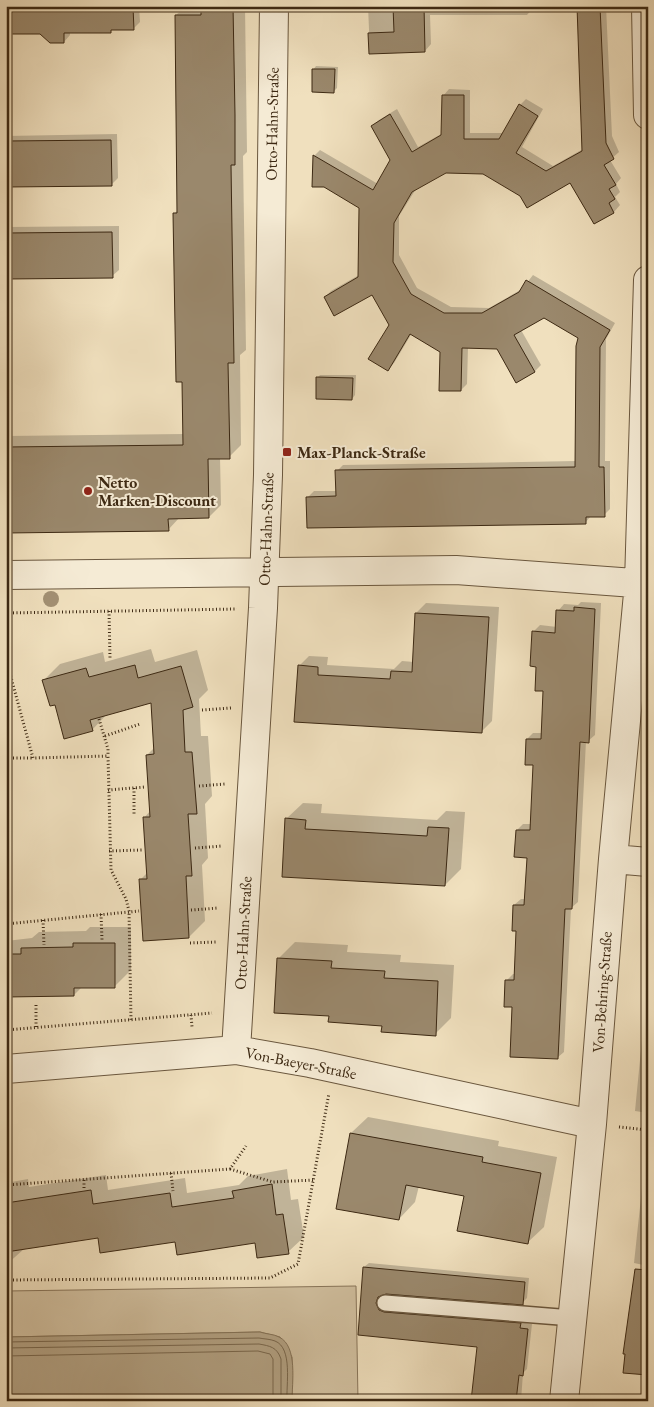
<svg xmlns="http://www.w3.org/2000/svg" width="654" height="1407" font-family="'EB Garamond',serif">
<rect width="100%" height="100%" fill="#f0e0be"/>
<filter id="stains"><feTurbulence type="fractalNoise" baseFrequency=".004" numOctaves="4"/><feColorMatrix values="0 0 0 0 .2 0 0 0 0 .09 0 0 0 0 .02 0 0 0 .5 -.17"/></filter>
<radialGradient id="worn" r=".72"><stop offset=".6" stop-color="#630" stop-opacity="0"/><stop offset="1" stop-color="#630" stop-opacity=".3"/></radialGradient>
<path fill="#d2c1a1" stroke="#88755a" d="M356 1286 358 1401H292V1357L280 1337 260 1332 6 1337V1291Z"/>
<path fill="#b3a284" stroke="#847257" d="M260 1332C265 1334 274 1334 279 1337 298 1346 292 1383 292 1401H6V1337Z"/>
<path fill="#0003" d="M6 6H139L140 22 133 29H113L110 31 70 32V35L64 42Z
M186 6H245L247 152 243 156 246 350 240 355 241 445 229 457H220L221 505 209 517H180L168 530 6 531V436L184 434 183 381 175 213 179 209 176 15Z
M368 6H533V8L527 15H430L431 44 425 51 370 53Z
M578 6H606L612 136 619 152 610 160 621 178 616 184 620 192 615 197 620 205 614 212 595 222 571 182 521 195 483 173 445 172 416 189 399 216V255L417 288 451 307 489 308 522 289 533 275 615 323 606 339 605 461H610V509L604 515 591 516 585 523 308 497 314 491H337V471L343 465 576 461 580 338 544 316 521 330 541 365 535 371 517 382 497 348 468 347 467 384 461 390 441 351 412 333 394 363 387 370 390 325 372 293 325 297 331 291 359 275 360 207 325 186H313L314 156 320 150 378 184 392 160 372 126 379 120 397 109 418 147 443 133V96L449 89 470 90V133H503L520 105 526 99 543 109 522 147 553 166 583 149Z
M316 66 338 67 337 88 334 91 313 70Z
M117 134 118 178 111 185 6 186V136Z
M119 226V270L112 276 6 278V227Z
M320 375H356L355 395 352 399 317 378Z
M581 602 601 603 595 735 588 741H586L578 902 571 908 564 1052 557 1058 514 1006 507 980 513 974H515L518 930 514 905 521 899H526L528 857 517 830 523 824H531L534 764 527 739 533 733H542L544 690 538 666 533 632 540 625 557 627 558 611 564 604 578 605Z
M426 603 499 607 492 721 482 731 296 721 299 666 309 656 328 657 327 665 394 669 402 661 414 662 416 613Z
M151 649 155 662 197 650 208 690 199 699 201 736H208L212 796 205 804 208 858 202 865 205 921 189 937 140 880 147 873 144 818 151 810 147 755 155 747 152 701 108 713 92 730 55 703 44 680 60 664 103 652 105 662Z
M6 664 11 680 6 684Z
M303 803 322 804 321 813 437 820 446 811 465 812 461 869 445 885 283 875 286 819Z
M90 927H131V970L115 986 82 987 74 995 13 996 6 1003V941L32 938 39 932 86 931Z
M295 942 348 945 347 952 401 955 400 962 454 965 451 1018 435 1034 330 1015 278 959Z
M648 978V1113L635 1111Z
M368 1117 499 1141 498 1146 557 1157 544 1227 527 1243 465 1195 419 1186 415 1202 399 1219 338 1208 351 1133Z
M648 1132V1266L634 1263Z
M287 1169 291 1200 298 1199 304 1237 288 1252 256 1241 176 1240 99 1236 24 1249 6 1265V1183L28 1179 29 1187 106 1175 108 1190 185 1178 187 1193 239 1185 248 1176Z
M369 1263 529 1278 527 1298 522 1303 381 1293 380 1297 381 1303 525 1319V1323L532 1324 527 1369 523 1373 521 1401H472L478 1346 359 1334 364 1267Z"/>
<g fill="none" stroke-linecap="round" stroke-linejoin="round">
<path stroke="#78664c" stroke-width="1" d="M6 1342 259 1338C264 1339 270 1339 275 1341 293 1348 286 1385 287 1401
M6 1348 259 1344C270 1346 277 1347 281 1359V1401
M6 1356 258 1351 270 1354 273 1359V1401"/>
</g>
<path fill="#9a886c" stroke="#3d2913" d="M6 6 133 7 134 30H111V33H64V43H50L40 34H6Z
M201 6H233L235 115V165H231L234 363H228L230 459H208L209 518 168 519 169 531 6 533V447L183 445 182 382H176L173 213H177L175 15H201Z
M393 6H424L425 52 369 54 368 33 394 32Z
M577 6H600L606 143 614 159 604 165 616 185 609 189 615 199 609 203 614 213 594 224 570 183 527 208 520 196 483 174 446 173 412 192 394 223 393 262 411 294 444 313H482L519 292 526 280 610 330 600 347 599 467H604L605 517H586V524L307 528 306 497 336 496 335 470 575 467 576 346 578 338 544 318 514 335 535 372 516 383 497 349 462 348 461 391H439L440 352 410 334 388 371 368 359 389 325 372 295 334 316 324 297 358 277 359 208 324 187H312L313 155 373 190 390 160 371 126 390 114 412 152 441 135 442 95H464V139H499L519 104 538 116 516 153 546 171 582 151Z
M312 69H335L334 93 312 92Z
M111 140 112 186 6 187V141Z
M112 232 113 278 6 279V233Z
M316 377 353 378 352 400 316 399Z
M574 607 595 609 589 743 580 742 572 909H565L558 1059 510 1057 512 1007H504L505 980H514L516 931H512L513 905H524L527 858 514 857 516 830H530L533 765H525L526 739H541L543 691H535L536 667 530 666 532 631 555 633 556 610 574 611Z
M415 613 489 617 482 733 294 722 298 665 318 667V675L355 677 390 679 391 671 412 672Z
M135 665 138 678 181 666 193 707 183 710 185 752H192L197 814H188L192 876H186L189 938 143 941 139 879H147L143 817H150L146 755 154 754 151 703 90 720 93 731 64 739 55 705 50 706 42 680 86 668 89 677Z
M285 818 306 820 305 829 342 831 427 836 428 827 449 828 445 886 282 877Z
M73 943H115V988H74V996L6 997V954H21V948L73 947Z
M277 958 332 961 331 968 385 971 384 978 438 981 436 1036 381 1032 382 1026 328 1022 329 1016 274 1013Z
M350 1133 483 1157 482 1162 541 1173 528 1244 457 1231 464 1196 406 1185 399 1220 336 1209Z
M272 1184 276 1215 283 1214 289 1254 257 1258 255 1243 177 1255 175 1242 100 1253 98 1238 6 1252V1203L91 1190 93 1204 170 1193 172 1207 234 1198 232 1191Z
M363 1267 525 1282 523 1305 386 1294 378 1297 376 1303 379 1310 384 1312 521 1323 520 1328 528 1329 523 1376 519 1375 516 1401H471L477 1347 358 1335Z
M635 1269 648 1270V1375L623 1373 625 1354H623Z"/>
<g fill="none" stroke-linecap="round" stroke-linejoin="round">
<defs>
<path id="lane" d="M385 1303 572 1318"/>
<path id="street" d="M646 6 648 115
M6 575 456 570 648 584
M613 859 648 862
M236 1050 263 608 268 475 274 6
M6 1069 236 1050 310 1063 592 1124
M564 1401 592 1124 613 859 639 583 648 280"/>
</defs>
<use href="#lane" stroke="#6a573e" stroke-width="18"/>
<use href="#street" stroke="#6a573e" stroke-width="30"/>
<path stroke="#3d2913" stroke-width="3" stroke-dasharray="1 2.5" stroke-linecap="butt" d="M109 611 110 658
M6 613 237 609
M6 659 33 758 108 756 111 870 126 899 129 911 131 1020
M202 710 231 708
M99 719 108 749V756
M105 736 140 724
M6 758H33
M199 786 225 784
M134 788V815
M108 790 145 787
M195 848 222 846
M109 851 142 850
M191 910 218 908
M101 914 102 940
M43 920 44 945
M6 924 139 911
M190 943 216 942
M191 1015 192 1027
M36 1027V1003
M6 1030 212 1013
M619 1127 648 1130
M230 1169 273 1182 314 1180
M171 1173 173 1191
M84 1180V1189
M6 1185 230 1169 246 1146
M6 1280 270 1278 298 1264 329 1093"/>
<use href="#lane" stroke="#f5ebd5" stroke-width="15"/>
<use href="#street" stroke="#f5ebd5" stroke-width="28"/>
</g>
<circle fill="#a29073" cx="51" cy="599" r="8"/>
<g fill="#8f2418" stroke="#f5ebd5" stroke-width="2">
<rect x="282" y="447" width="10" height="10" rx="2.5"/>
<circle cx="88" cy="491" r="5"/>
</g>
<g text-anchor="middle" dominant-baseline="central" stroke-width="4" stroke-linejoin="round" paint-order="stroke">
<g font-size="16" fill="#3d2913" stroke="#f5ebd5">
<text transform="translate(272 124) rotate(-89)">Otto-Hahn-Straße</text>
<text transform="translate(266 529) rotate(-88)">Otto-Hahn-Straße</text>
<text transform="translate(243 933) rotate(-87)">Otto-Hahn-Straße</text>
<text transform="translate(602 992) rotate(-86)">Von-Behring-Straße</text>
<text transform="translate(301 1063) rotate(11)">Von-Baeyer-Straße</text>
</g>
<g font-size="16" font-weight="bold" fill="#3d2913" stroke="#f5ebd5" text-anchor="start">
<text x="297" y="452">Max-Planck-Straße</text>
<text x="98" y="482">Netto<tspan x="98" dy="18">Marken-Discount</tspan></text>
</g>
</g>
<rect width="654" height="1407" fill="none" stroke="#f0e0be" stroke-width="25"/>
<rect x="8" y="8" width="639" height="1392" fill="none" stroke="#3d2913" stroke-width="2.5"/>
<rect x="12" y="12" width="629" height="1382" fill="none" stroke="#3d2913"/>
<rect width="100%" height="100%" filter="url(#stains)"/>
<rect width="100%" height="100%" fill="url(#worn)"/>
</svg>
